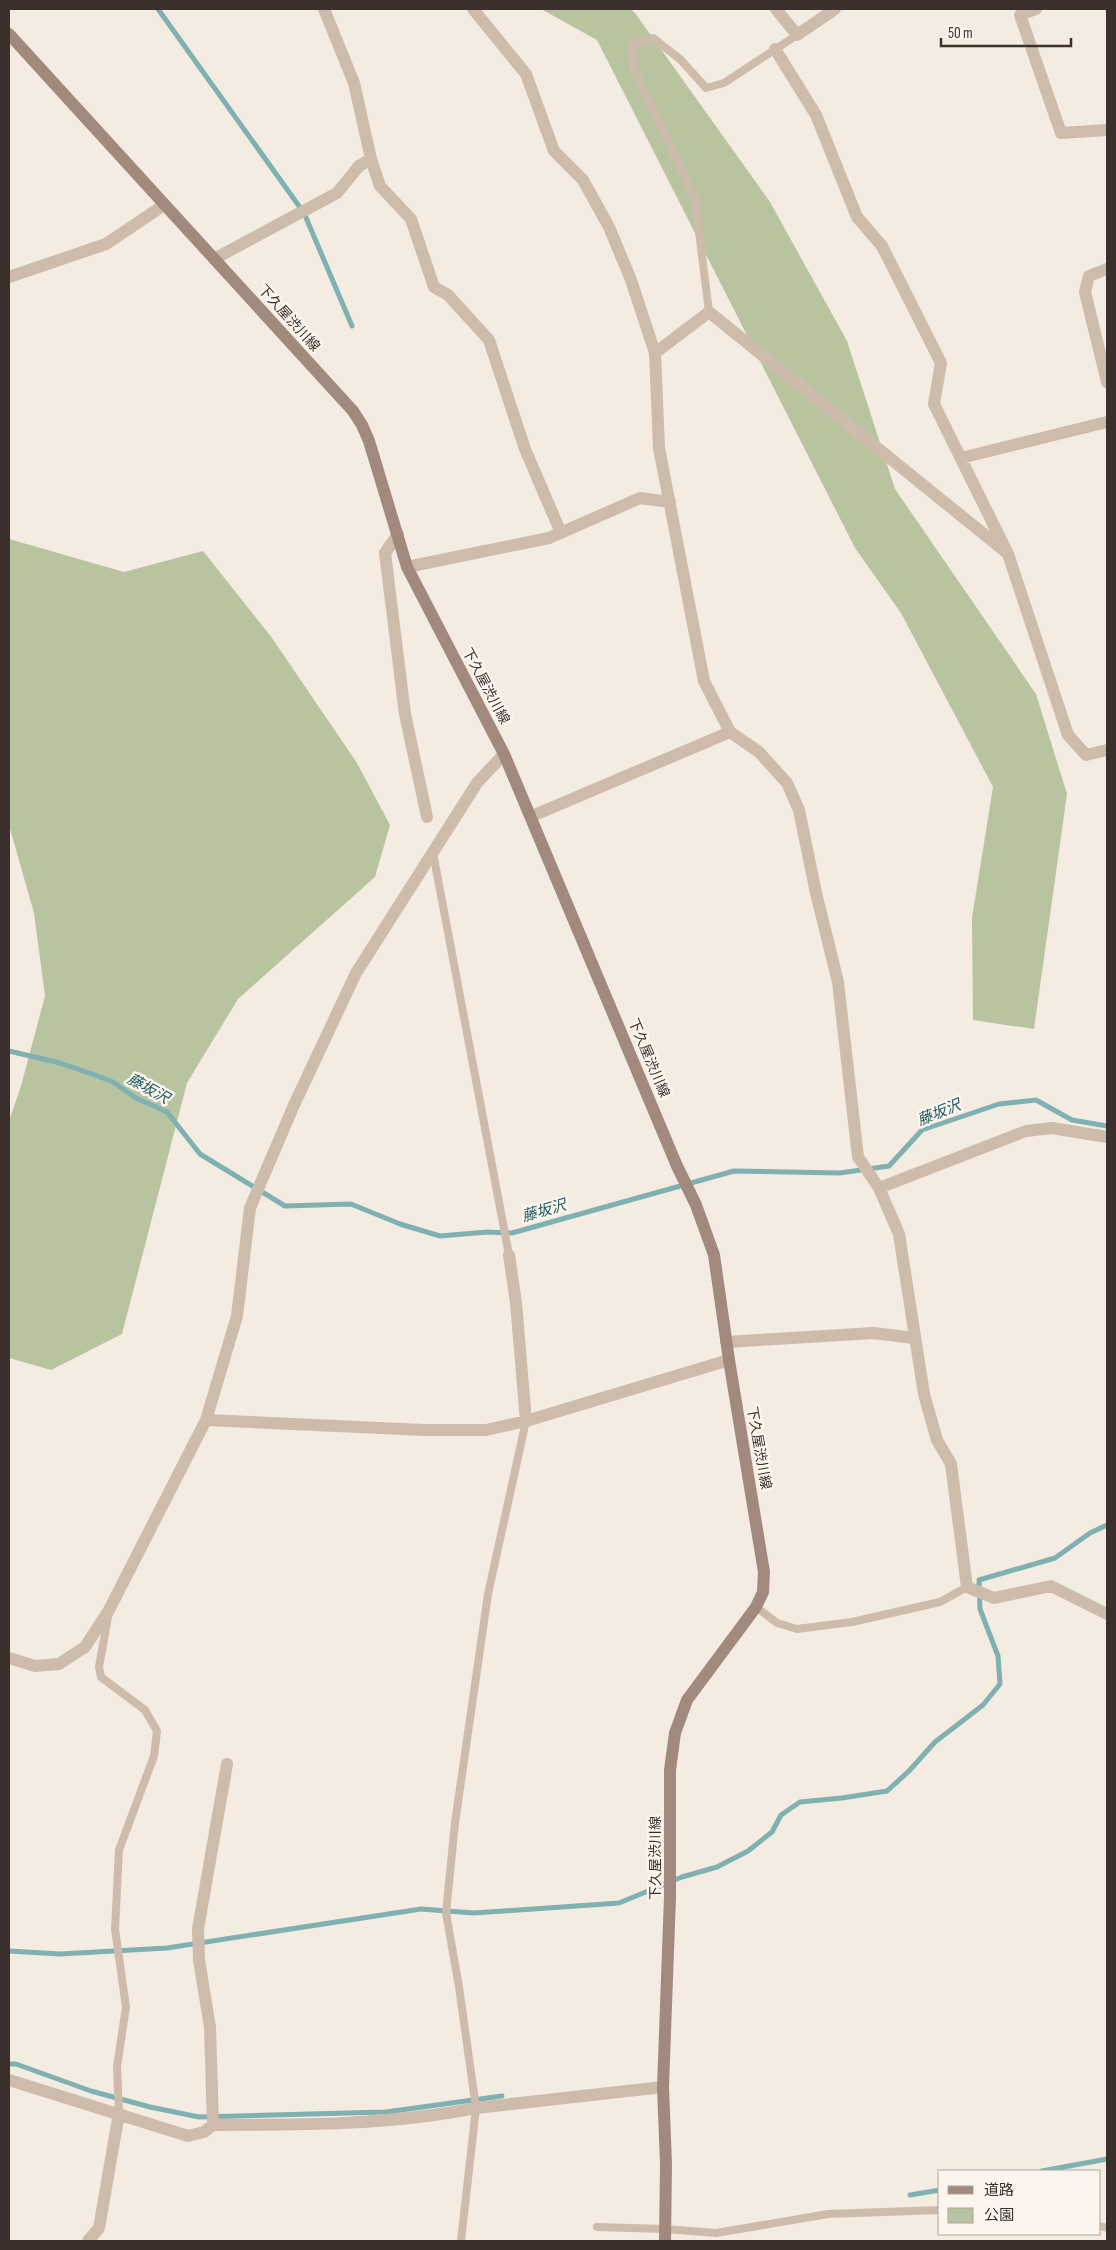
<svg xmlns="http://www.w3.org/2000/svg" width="1116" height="2250" font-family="'Sofia Sans Condensed','Noto Sans JP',sans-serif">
<rect width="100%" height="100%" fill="#f4ebe1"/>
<path fill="#b8c4a0" d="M541 9H631L635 13 770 202 847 341 895 489 1036 694 1067 794 1034 1029 973 1020 972 918 993 787 901 613 855 548 597 40Z
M9 539 124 572 203 551 272 638 357 763 390 825 375 877 238 999 187 1083 122 1334 51 1370 9 1358V1121L21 1086 45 996 34 913 9 825Z"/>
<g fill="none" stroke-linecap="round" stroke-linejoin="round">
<path stroke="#7fb0b2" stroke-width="5" d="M158 9 304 213 352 326
M9 1051 60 1063 98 1076 113 1082 136 1098 167 1112 200 1154 285 1206 351 1204 400 1224 440 1236 487 1232 512 1233 734 1171 840 1173 889 1166 922 1130 999 1104 1036 1100 1072 1120 1107 1126
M9 1951 60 1954 167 1948 421 1909 474 1913 619 1903 682 1877 717 1867 748 1851 772 1832 781 1815 800 1802 842 1798 887 1791 909 1771 935 1742 983 1705 1000 1684 998 1656 980 1609 979 1580 1055 1558 1090 1533 1107 1525
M9 2064H16L91 2091 150 2107 199 2117 386 2112 502 2096
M1042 2171 1107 2159
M910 2195 940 2190"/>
<path stroke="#cdbbac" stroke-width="8" d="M709 312 695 199 634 69 632 45 653 38 681 60 706 88 724 83 797 35
M433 853 509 1255
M756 1607 777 1623 797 1629 852 1622 940 1602 967 1587
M108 1617 99 1667 101 1677 145 1710 157 1731 154 1756 119 1850 115 1929 126 2007 117 2067 119 2113
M1100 2226 1107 2228
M597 2227 665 2229 716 2233 828 2214 940 2210
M461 2241 476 2108 459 1987 446 1913 455 1823 488 1594 526 1421"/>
<path stroke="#cdbbac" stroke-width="12" d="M473 9 526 74 554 151 583 180 609 227 631 280 655 353 659 448 704 681 730 732 759 752 787 783 799 810 816 893 838 982 858 1157 879 1188 899 1234 924 1394 937 1440 951 1464 967 1587 994 1598 1051 1586 1107 1614
M776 9 797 35 835 9
M1036 9 1020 15 1061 133 1107 130
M775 49 816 115 857 217 882 246 941 363 934 404 1008 554 1068 735 1086 755 1107 750
M371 159 380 186 411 219 434 287 448 295 489 340 525 449 561 533
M214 259 337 193 359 166 371 159 354 83 324 9
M1107 269 1089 276 1085 292 1107 382
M9 277 106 244 164 205
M655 353 709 312 1006 552
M961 458 1107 422
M398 534 385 553 405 714 427 817
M407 567 549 538 640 498 670 502
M532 816 730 732
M879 1188 1026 1131 1052 1128 1107 1137
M509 1255 516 1303 526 1421
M726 1342 874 1333 914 1338
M206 1420 424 1430H486L526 1421 729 1360
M9 1658 35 1666 59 1664 85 1647 109 1610 206 1420 237 1316 250 1208 294 1105 356 973 477 783 504 754
M9 2080 188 2136 204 2132 213 2125C301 2125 389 2125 476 2108L663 2087
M213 2125 210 2027 199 1960 198 1929 227 1764
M88 2241 99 2228 119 2113"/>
<path stroke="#a18a7d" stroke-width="12" d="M9 34 353 411 362 425 369 441 407 567 504 754 677 1166 696 1205 714 1255 729 1360 764 1572 763 1592 756 1607 687 1700 675 1733 670 1770V1897L663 2087 666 2164 665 2241"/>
</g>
<g text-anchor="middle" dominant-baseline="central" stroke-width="5" stroke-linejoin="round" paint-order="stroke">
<g font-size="14" fill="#3b302b" stroke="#fbf5ee">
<text transform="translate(289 318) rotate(48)">下久屋渋川線</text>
<text transform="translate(486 686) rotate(62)">下久屋渋川線</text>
<text transform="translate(649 1058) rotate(67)">下久屋渋川線</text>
<text transform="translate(759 1448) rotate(80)">下久屋渋川線</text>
<text transform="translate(655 1858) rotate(-90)">下久屋渋川線</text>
</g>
<g font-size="15" font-style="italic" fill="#1f5a5e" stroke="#fbf5ee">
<text transform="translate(148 1089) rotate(29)">藤坂沢</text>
<text transform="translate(939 1113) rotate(-22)">藤坂沢</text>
<text transform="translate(544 1211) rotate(-16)">藤坂沢</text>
</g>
</g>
<rect width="1116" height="2250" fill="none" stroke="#3b302b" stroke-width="20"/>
<rect x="938" y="2170" width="162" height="65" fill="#fbf5ee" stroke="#aea6a0"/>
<rect x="948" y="2186" width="25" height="8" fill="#a18a7d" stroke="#aea6a0"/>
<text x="984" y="2195" font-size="15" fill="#3b302b">道路</text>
<rect x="948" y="2208" width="25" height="15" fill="#b8c4a0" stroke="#aea6a0"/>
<text x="984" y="2220" font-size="15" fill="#3b302b">公園</text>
<path d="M941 38v8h130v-8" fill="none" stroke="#3b302b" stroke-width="2.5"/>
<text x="948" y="38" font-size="15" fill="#3b302b" stroke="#fbf5ee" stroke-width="4" paint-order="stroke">50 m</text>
</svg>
